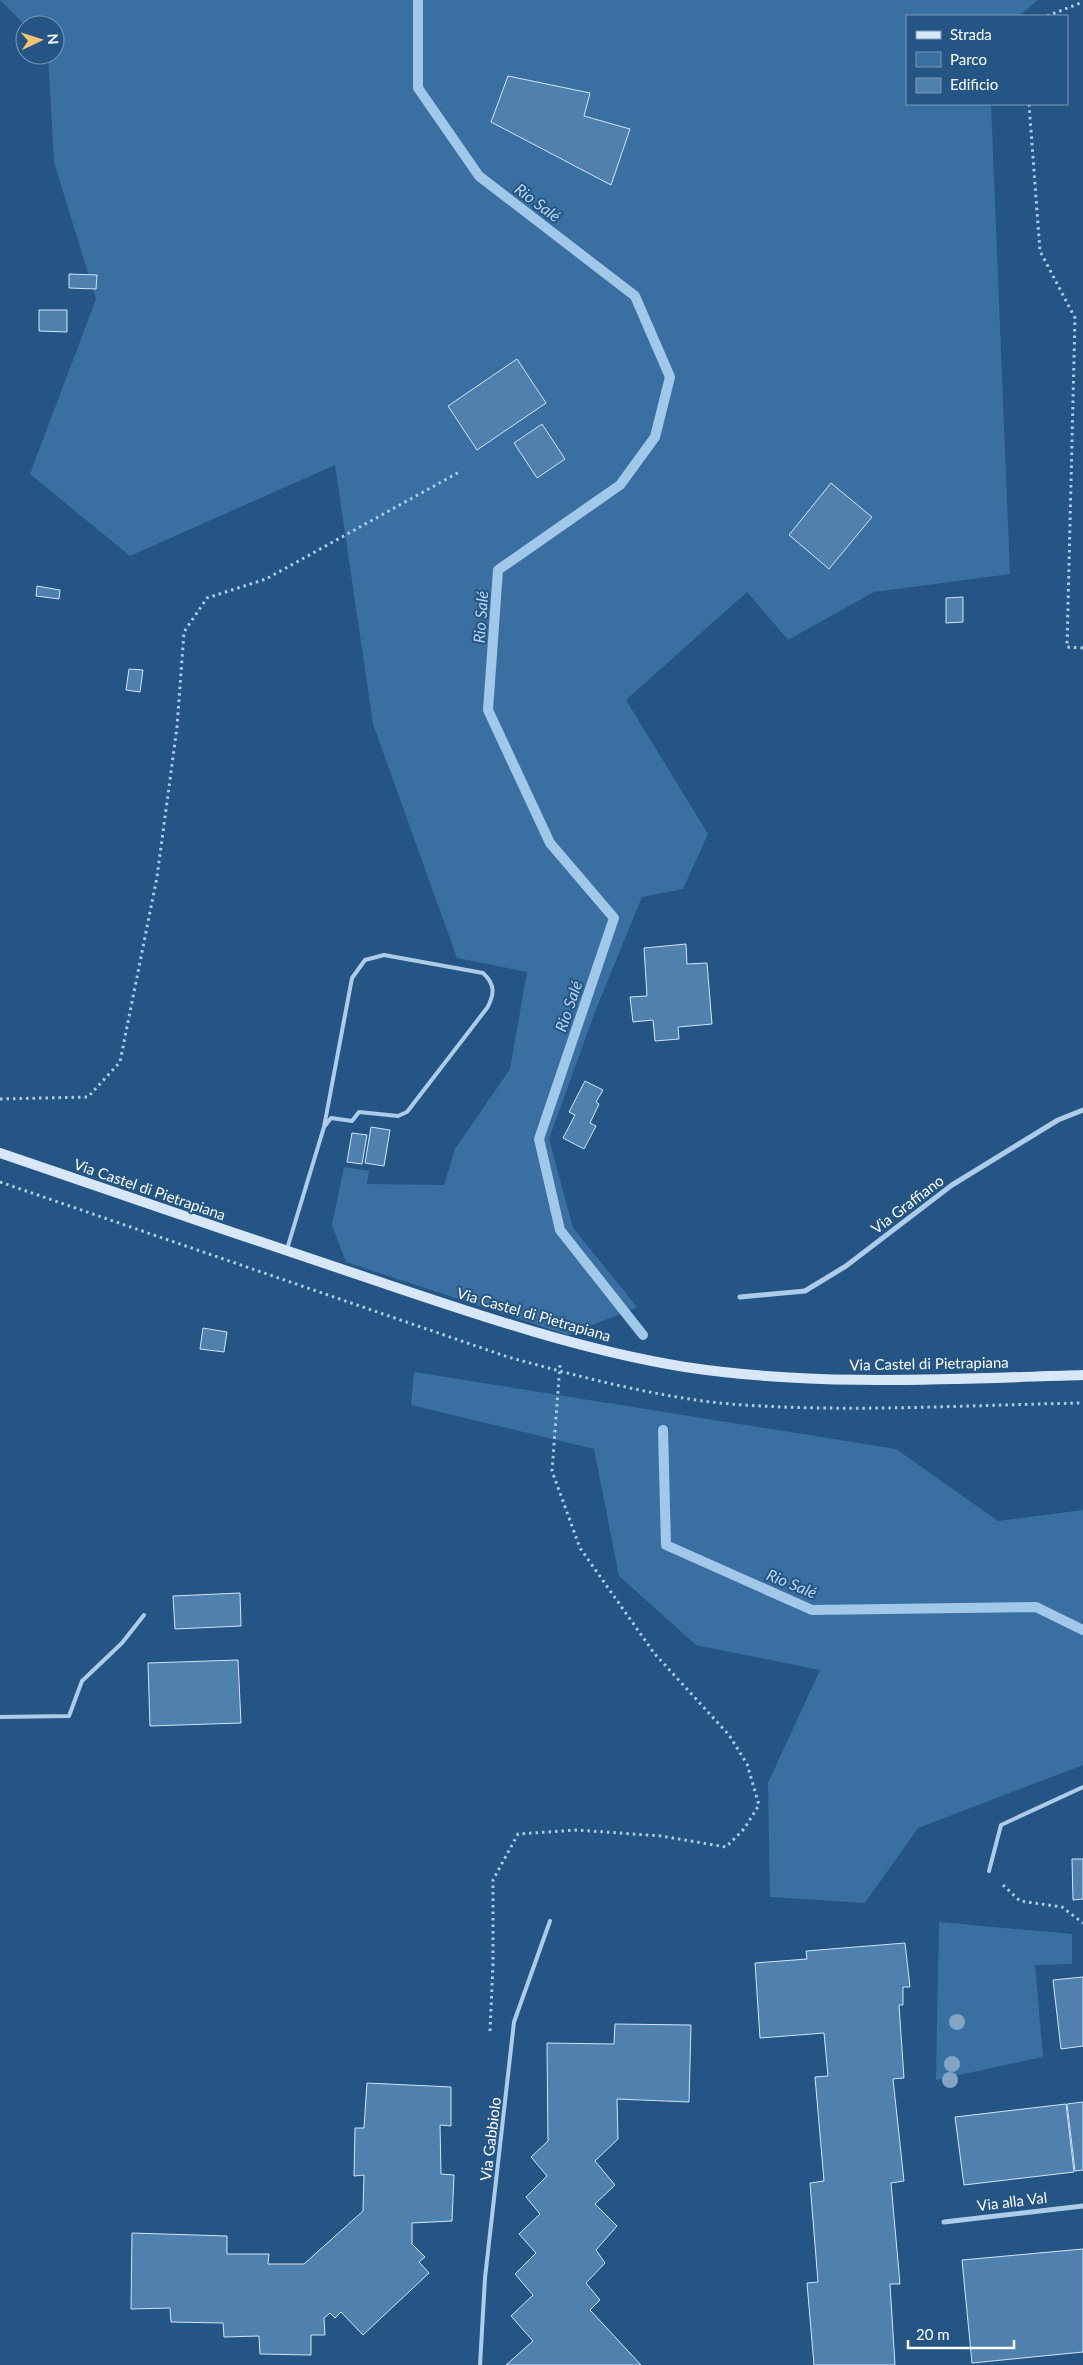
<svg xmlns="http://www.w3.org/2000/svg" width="1083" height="2365" font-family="Lato,sans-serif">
<rect width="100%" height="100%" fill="#245584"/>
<path fill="#3970a1" d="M0 0H1038L1019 16H907V104H991L1010 574 874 592 788 640 747 592 626 700 708 834 683 889 642 897 596 1009 549 1139 573 1228 637 1307 568 1335 346 1262 332 1225 344 1167 369 1171 367 1184 444 1185 455 1149 510 1069 527 972 457 958 373 724 335 465 130 556 30 474 96 299 54 162 48 55H55V25H25Z
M414 1372 896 1449 998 1521 1083 1510V1765L918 1828 865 1903 770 1897 768 1783 820 1670 696 1645 619 1576 594 1449 411 1405Z
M939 1922 1072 1934V1964L1035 1965 1043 2057 936 2080Z"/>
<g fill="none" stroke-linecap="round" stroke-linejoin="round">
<path stroke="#a2c8e9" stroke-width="10" d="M418 0V88L479 176 635 296 670 377 655 437 620 485 498 570 488 710 550 843 614 918 539 1139 560 1230 643 1335
M663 1430 666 1545 812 1610 1036 1607 1083 1630"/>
</g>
<path fill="#5081ae" stroke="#d1e5f6" d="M508 76 590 93 584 116 630 129 611 185 491 122Z
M69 274 97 275 96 289 69 288Z
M39 310H67V332L39 331Z
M517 359 546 403 477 450 448 406Z
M542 424 565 459 537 478 514 443Z
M831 483 872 517 829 569 789 535Z
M37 586 60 590 59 599 36 596Z
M963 597V622L946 623V598Z
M129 669 143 670 140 692 126 690Z
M686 944 687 964 707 963 712 1024 678 1027 679 1039 655 1041 653 1020 633 1022 630 997 647 996 644 948Z
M585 1081 603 1090 596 1102 599 1104 590 1123 596 1126 584 1149 563 1138 575 1115 569 1112Z
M371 1127 390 1130 384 1166 365 1163Z
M352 1133 367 1135 362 1164 347 1162Z
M203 1328 227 1332 224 1352 200 1349Z
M240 1593 241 1626 175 1629 173 1596Z
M238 1660 241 1723 150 1726 148 1663Z
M1072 1859H1083V1899L1073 1900Z
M905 1943 910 1987H903V2005H899L904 2078 893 2079 904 2181 891 2183 900 2284H890L895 2365H814L807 2283 818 2282 810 2183 824 2181 815 2077 828 2076 824 2033 760 2038 755 1963 807 1959 806 1951Z
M1083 1977V2046L1061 2049 1053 1980Z
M615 2024 691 2025 689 2102 617 2099 618 2139 595 2161 615 2185 595 2204 617 2226 596 2250 605 2263 586 2283 600 2300 590 2310 641 2365H506L533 2341 511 2316 533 2295 515 2274 536 2253 519 2234 540 2214 526 2197 547 2176 531 2157 548 2141 547 2043 614 2044Z
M367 2083 451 2087V2126L440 2125 441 2174 454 2175 452 2221 412 2223V2244L425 2257 419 2262 429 2273 363 2335 341 2312 335 2318 330 2313 324 2318 325 2335H311V2355L260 2354 259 2336 224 2337 223 2323 171 2322 170 2308 131 2309 132 2233 227 2236V2254H269L268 2264H304L363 2211 364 2175 354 2176 355 2128H364Z
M1083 2102V2170L1075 2171 1067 2104Z
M1066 2104 1074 2172 964 2185 955 2117Z
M1083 2249V2352L972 2363 962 2260Z"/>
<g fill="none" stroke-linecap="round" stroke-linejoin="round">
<path stroke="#adcce8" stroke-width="3" stroke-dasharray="2.5 4" stroke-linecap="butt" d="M1047 16 1083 2
M1029 104 1040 251 1075 318 1067 647 1083 648
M0 1099 88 1097 120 1062 157 877 177 727 184 632 207 598 266 579 461 471
M0 1182 508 1357C581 1377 655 1397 730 1404 847 1413 966 1405 1083 1403
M1003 1885 1020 1901 1062 1907 1083 1923
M490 2031 493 1964V1880L518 1834 577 1830 661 1836 726 1847 744 1829 759 1805 747 1764 729 1735 654 1653 580 1548 552 1471 560 1364"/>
<path stroke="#adcce8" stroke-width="4" d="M287 1249 324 1127 352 978 365 960 384 955 483 973C495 984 495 994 487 1008L407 1112 398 1116 359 1112 352 1121 331 1118 324 1127
M0 1717 69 1716 82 1681 122 1643 144 1615
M989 1871 1001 1825 1083 1787
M480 2365 485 2278 514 2022 550 1921"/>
<path stroke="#adcce8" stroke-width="5" d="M740 1297 805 1291 846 1266 952 1185 1058 1120 1083 1110
M944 2222 1083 2206"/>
<path stroke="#d8e7f7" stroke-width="10" d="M0 1153C126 1196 251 1239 377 1281 478 1315 580 1350 685 1367 817 1387 950 1379 1083 1375"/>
</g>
<g fill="#83a4c3">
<circle cx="957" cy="2022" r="8"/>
<circle cx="952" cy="2064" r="8"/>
<circle cx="950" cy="2080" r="8"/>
</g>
<g text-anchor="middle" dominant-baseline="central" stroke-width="4" stroke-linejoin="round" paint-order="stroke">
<g font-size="15" fill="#fff" stroke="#245584">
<text transform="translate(150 1189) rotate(19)">Via Castel di Pietrapiana</text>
<text transform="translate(907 1204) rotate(-37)">Via Graffiano</text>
<text transform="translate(534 1314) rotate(16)">Via Castel di Pietrapiana</text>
<text transform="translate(929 1363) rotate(-1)">Via Castel di Pietrapiana</text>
<text transform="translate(490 2139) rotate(-83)">Via Gabbiolo</text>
<text transform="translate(1012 2201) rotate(-7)">Via alla Val</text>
</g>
<g font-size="16" font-style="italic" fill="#b9d6ef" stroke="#245584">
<text transform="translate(538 202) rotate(37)">Rio Salé</text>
<text transform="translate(480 617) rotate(-86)">Rio Salé</text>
<text transform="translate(568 1006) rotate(-71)">Rio Salé</text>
<text transform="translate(792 1583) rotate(22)">Rio Salé</text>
</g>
</g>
<rect x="906" y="15" width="162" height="90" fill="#245584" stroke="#7c99b5"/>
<rect x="916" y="31" width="25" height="8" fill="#d8e7f7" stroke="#7c99b5"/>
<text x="950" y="40" font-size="15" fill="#ffffff">Strada</text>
<rect x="916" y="52" width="25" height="15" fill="#3970a1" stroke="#7c99b5"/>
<text x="950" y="65" font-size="15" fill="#ffffff">Parco</text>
<rect x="916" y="78" width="25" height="15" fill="#5081ae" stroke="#7c99b5"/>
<text x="950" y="90" font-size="15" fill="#ffffff">Edificio</text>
<g transform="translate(40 40) rotate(86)"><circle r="24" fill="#245584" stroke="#7c99b5"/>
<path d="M0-4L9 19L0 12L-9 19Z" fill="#f2c371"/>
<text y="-8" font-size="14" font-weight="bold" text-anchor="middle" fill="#ffffff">N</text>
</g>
<path d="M908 2340v8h106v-8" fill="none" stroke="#ffffff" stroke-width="2.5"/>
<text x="916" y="2340" font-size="15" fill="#ffffff" stroke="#245584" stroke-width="4" paint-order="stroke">20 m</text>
</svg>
